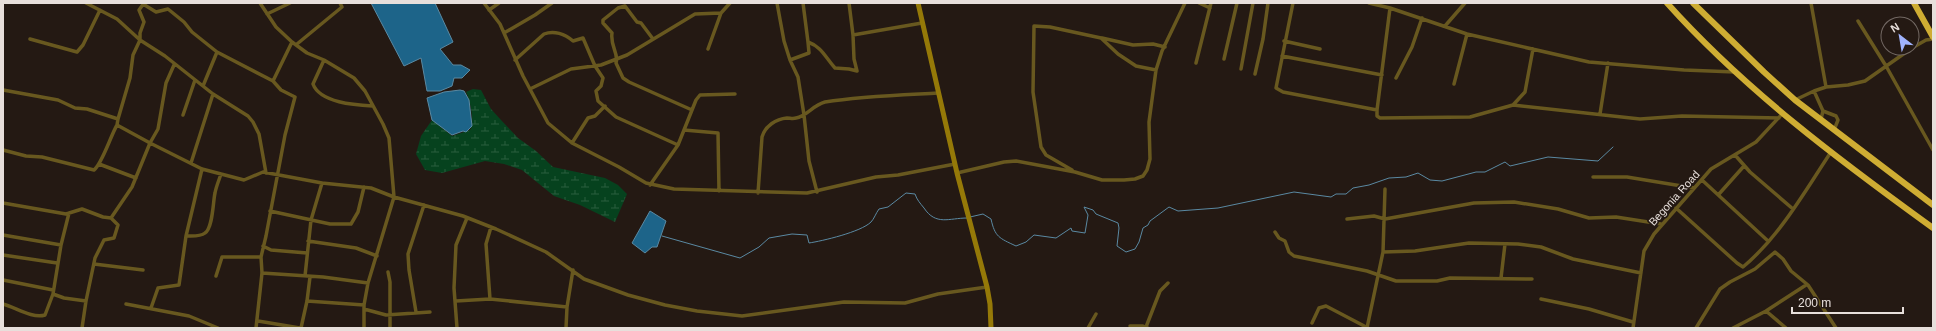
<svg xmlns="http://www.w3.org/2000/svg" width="1936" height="331" font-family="Helvetica,sans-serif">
<defs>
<pattern id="wetland-marsh" width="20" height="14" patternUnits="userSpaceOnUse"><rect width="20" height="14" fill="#06421e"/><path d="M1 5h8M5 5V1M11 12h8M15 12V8" fill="none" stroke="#2a5d3e"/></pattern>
</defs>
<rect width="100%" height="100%" fill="#241913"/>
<path fill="url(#wetland-marsh)" d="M473 89 481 90 491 109 501 120 518 138 536 151 553 167 605 178 618 185 627 194 615 222 580 205 554 196 522 170 504 164 485 161 442 173 425 170 416 154 421 136 432 120 452 136 470 130C475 123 470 99 466 92Z"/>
<path fill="#1d6489" stroke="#5a89a2" d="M371 3H435L453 42 440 49 453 65H461L470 70 462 78H454L452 86 440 91H427L421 58 404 66Z
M460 90 464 91 469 100 472 126 466 132 463 131 452 135 432 120 427 98 444 92Z
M650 211 666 221 657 247H652L645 253 632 243Z"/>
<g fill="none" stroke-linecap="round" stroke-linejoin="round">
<path stroke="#5a89a2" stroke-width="1" d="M970 217 983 214 991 219C995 237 999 238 1016 246L1026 242 1034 235 1056 238 1071 228 1072 231 1085 233 1088 215 1084 207 1093 210 1096 214 1118 223 1119 228 1117 246 1126 252 1135 249 1139 242 1143 228 1148 225 1150 221 1169 207 1178 211 1218 208 1294 192 1331 197 1336 194H1346L1353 188 1369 185 1389 178 1406 177 1418 173 1430 180 1442 181 1476 172H1485L1505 162 1510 166 1548 157 1598 161 1613 147
M662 236 740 258 759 247 769 238 792 234 807 235 809 243C822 241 861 232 871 222 874 219 876 213 879 209L888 207 906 193 915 194C917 200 920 203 924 208 936 226 949 218 967 218"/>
<path stroke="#68581f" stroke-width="3.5" d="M86 3 117 19 140 40 165 56 213 94 248 116 253 122 259 134 266 173
M260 3 276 27 292 42 307 53 324 60 354 78 365 91 383 124 389 138 394 197 368 283 364 305V328
M484 3 500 24 523 76 548 123 572 143 619 167 646 183 674 189 807 193 876 177 898 175 955 164
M777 3 784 41 790 60 798 77 804 115 809 161 817 192
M803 3 808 42C822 47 825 57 835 68L849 69 857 71
M849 3 853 35 854 59 857 71
M1199 3 1210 8
M1293 3 1276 88 1283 92 1377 110
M1369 3 1390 8 1467 34 1589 62 1684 70 1735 72
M1811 3 1826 87
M143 4 156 12 168 9 184 22 192 32 217 52 203 86
M1390 8 1377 110V116L1380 118 1470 117 1513 105 1525 92 1533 49
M489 10 499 3
M267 14 290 3
M1858 21 1886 66 1933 150
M1445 26 1465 3
M504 33 535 15 552 3
M853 35 922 23
M1102 38 1133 45 1153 44 1165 47
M30 39 77 52 83 45 100 10
M653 39 641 23 637 22 625 6 618 8 603 20V23L612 33C610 47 619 53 616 63L623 78 629 82 692 110
M1284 41 1320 49
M297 44 342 7 340 3
M1912 48 1926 40 1933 39
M708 49 721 13 730 3
M217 52 273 81 281 90 295 97 285 135 266 236 261 257 262 273 256 328
M1282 56 1382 75
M1224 59 1237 3
M324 60 313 84C320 103 356 105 373 106
M515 60 544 34C554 30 565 34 573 41L583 38 595 66 603 78 601 86 596 91 598 101 616 117 678 145
M790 60 809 53 808 42
M1196 63 1211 3
M1241 69 1253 3
M1255 74 1263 39 1268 3
M1396 78 1412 47 1422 18
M273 81 292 42
M1454 84 1467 34
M530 89 571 69 601 65 627 55 695 14 721 13
M3 90 58 100 75 108 87 109 118 119 117 125 150 143 158 129 166 83 174 65
M1814 91 1823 111 1821 119
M1795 100 1814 91 1826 87 1848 85 1865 81 1912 48
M1513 105 1640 119 1682 116 1779 118
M1823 111 1836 116 1838 120 1834 130
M1600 114 1608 63
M183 115 195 80
M118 119 130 78 133 55 140 40V33L144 22 139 10 144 3
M684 130 718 133 719 191
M572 143 588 118 595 116 605 106
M3 150 26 156 42 157 94 170C102 164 111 135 117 125
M1735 155 1750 172 1793 209
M191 163 213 94
M99 164 136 178
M1072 170 1046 155 1041 147 1033 92 1034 26 1050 27 1101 38 1118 54 1136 66 1156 70
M957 173 1004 162 1016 161 1075 172 1102 180H1124L1135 179 1143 176 1147 170 1150 159 1149 122 1156 70 1162 51 1185 3
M1593 177H1627L1694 188
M1702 180 1768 241
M650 185 678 145 696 100 700 95 735 94
M758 193 762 137C765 126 776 119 787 118 790 118 793 119 796 118 807 116 813 105 825 102 862 96 900 95 938 93
M1719 194 1744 166
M3 203 66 214 82 209 103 217 111 218 132 187 150 143 202 169 244 180 263 172 322 183 371 188 394 197 463 216 496 229 546 252 584 279 628 295 665 305 697 311 742 316 844 302 905 303 938 294 987 287
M1676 208 1737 263 1743 267C1780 236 1805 191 1831 152
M270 211 330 224H351L358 212 364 187
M1347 219 1374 216 1385 219 1474 203 1514 202 1558 209 1589 218 1616 217 1661 224
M1275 232 1279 238 1285 241 1289 252 1294 256 1367 271 1396 281H1437L1450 278 1532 279
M3 235 61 245
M186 236C192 236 200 237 205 233 213 228 213 201 215 193 216 187 219 180 221 174
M308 241 356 248 377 256
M263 246 271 250 307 253
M1383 252 1415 251 1469 243 1518 244 1541 247 1573 259 1641 273
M3 255 57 263
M94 264 143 270
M388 272 390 282V328
M262 273 323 277 368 283
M216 276 222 257H261
M305 276 311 220 322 183
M1501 278 1505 244
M3 280 53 290
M53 294 64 298 86 301
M490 299 486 244 491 227
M1541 299 1589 309 1633 322
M307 301 364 305
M456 301 490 299 567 307
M3 304C15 307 32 319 45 315L53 294 61 245 69 213
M126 304 189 316 218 328
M151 308 158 288 179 285 186 236 202 169
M364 309 386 315 430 312
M1766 311 1786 328
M416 312 409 270 408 254 424 205
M258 321 300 328
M1312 323 1319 308 1326 306 1368 328
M1130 326H1143L1148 328
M1146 327 1160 291 1168 283
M82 328 86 301 95 258 104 240 114 238 118 225 111 218
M301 328 307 301 310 277
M457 328 454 288 456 245 467 218
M566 328 567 307 573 270
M1088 328 1096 314
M1367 328 1383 252 1385 189
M1633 328 1644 251 1654 234 1711 169 1756 142 1783 113
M1696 328 1720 289 1730 282 1755 269 1775 252 1783 259 1791 271 1808 285 1836 328
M1733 328 1766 311 1806 285"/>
<path stroke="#957908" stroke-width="5" d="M918 3 957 173 987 287 990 304 991 328"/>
<path stroke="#cfad33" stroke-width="6" d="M1667 3C1745 90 1839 160 1933 228
M1693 3 1764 72 1795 100 1933 205
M1914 3 1933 37"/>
</g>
<g text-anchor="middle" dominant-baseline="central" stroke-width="3.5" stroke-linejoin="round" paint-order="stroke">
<g font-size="11" fill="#e7dfdb" stroke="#241913">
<text transform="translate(1674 198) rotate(-48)">Begonia Road</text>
</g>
</g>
<rect width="1936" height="331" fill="none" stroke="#e7dfdb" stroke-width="8"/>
<g transform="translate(1900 36) rotate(329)"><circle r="19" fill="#241913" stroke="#726863"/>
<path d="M0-3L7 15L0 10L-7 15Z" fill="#a0b3fd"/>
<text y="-6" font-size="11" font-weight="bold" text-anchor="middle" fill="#e7dfdb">N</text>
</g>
<path d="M1792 307v6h111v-6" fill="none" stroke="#e7dfdb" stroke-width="2"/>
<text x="1798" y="307" font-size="12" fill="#e7dfdb" stroke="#241913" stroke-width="3" paint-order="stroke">200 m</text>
</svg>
